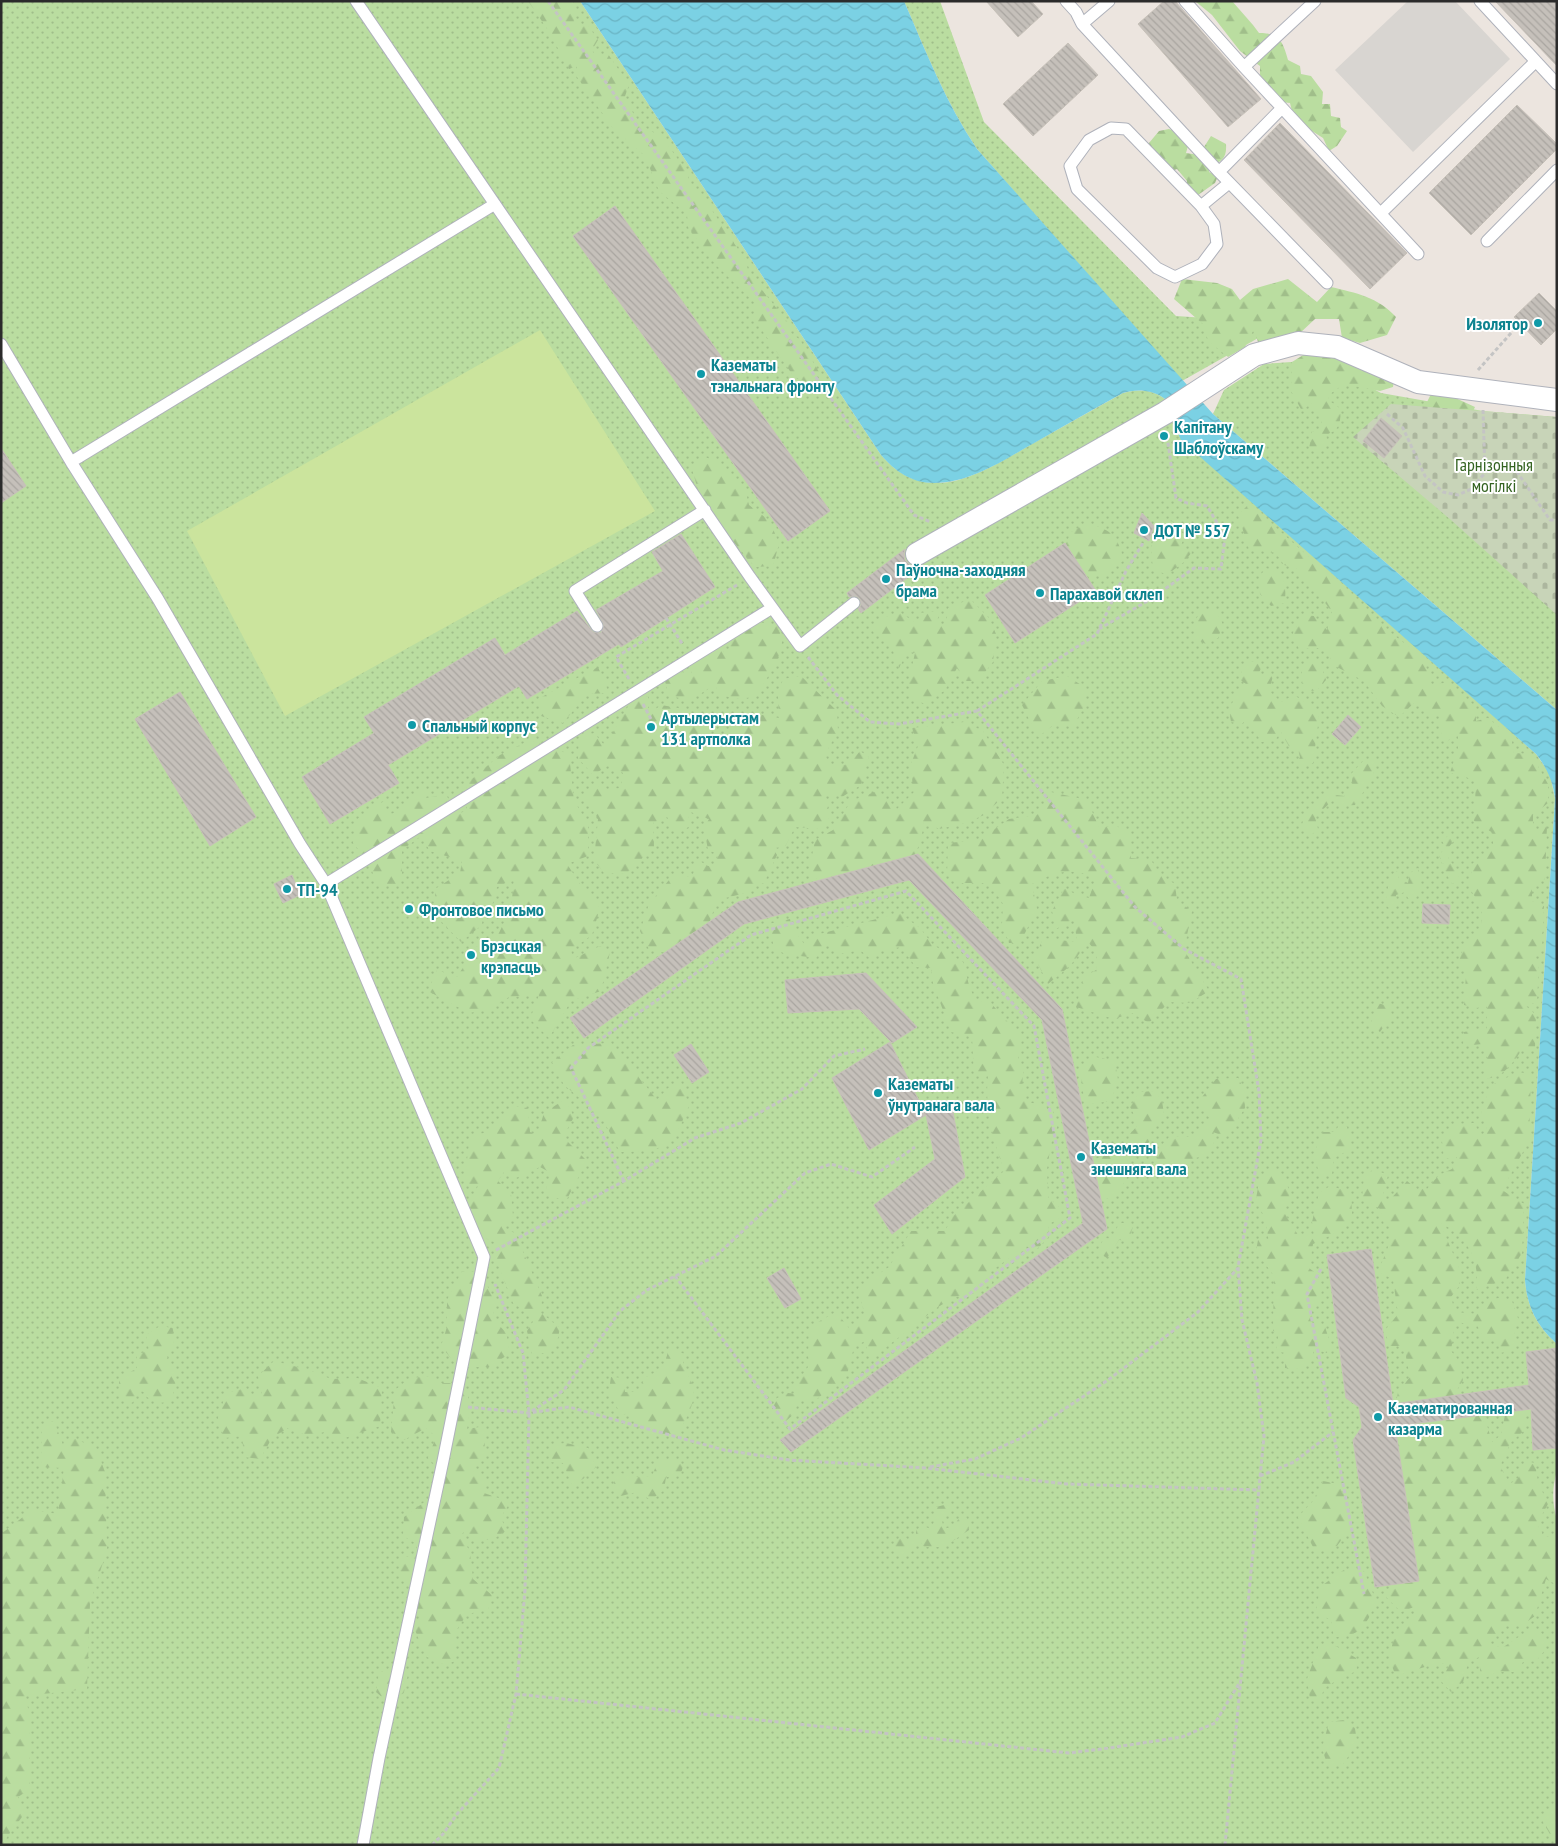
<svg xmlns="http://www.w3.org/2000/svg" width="1558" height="1846" font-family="'PT Sans Narrow',sans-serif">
<defs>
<pattern id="grass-dots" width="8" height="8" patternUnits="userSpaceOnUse" patternTransform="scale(1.25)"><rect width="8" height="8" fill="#badda0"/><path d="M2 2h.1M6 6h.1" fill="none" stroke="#a0be8a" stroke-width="1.8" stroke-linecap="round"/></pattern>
<pattern id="forest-firs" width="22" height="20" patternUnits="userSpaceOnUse" patternTransform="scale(1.25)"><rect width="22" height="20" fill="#badda0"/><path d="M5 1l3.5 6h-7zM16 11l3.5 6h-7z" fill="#a0be8a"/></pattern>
<pattern id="cemetery-stones" width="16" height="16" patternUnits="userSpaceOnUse" patternTransform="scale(1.25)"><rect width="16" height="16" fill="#c8d4b8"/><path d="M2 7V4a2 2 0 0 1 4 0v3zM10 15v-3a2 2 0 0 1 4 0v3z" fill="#acb69e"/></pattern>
<pattern id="water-waves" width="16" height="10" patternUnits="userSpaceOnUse" patternTransform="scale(1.25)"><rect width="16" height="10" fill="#7bd1e4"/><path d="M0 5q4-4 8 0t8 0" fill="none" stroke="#6ab4c4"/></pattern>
<pattern id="building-back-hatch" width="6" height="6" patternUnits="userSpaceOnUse" patternTransform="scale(1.25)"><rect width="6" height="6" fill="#c5c0ba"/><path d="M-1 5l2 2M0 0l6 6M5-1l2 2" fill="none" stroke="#a9a5a0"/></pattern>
</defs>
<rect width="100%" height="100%" fill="#ece5df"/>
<path fill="url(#grass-dots)" d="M1 1H580L881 455C895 471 911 482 934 483 968 485 1010 456 1039 440 1067 424 1095 409 1123 393 1151 384 1180 399 1176 430L1536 754 1550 774 1555 799 1525 1280C1527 1307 1537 1326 1557 1344V1471C1552 1487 1552 1503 1557 1520V1845H1Z
M904 1H940L984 122 1176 316 1285 323 1182 381 977 149C946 103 926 52 904 1Z
M1319 360 1381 393 1483 411 1557 417V710L1213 414 1224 390 1264 364Z"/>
<path fill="url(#forest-firs)" d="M528 1H573L575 6 574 25 587 24 598 40 592 50 595 55 608 54 629 85 624 99 641 125 663 138 688 174 689 187 705 200 744 258 750 275 789 324 790 332 800 340 819 372 810 383 794 377 753 317 756 304 716 265 688 227 687 214 659 191 645 156 612 127 577 77V66L569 69 548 30Z
M1195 1H1232L1253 25 1259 33C1280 33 1283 42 1288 60L1300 66 1301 74 1311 76 1323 92 1322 104H1330L1331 116 1340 118 1341 127 1347 131 1337 146 1329 151 1323 138 1312 131 1292 111 1290 103 1281 102 1260 75V66L1240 51 1212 15Z
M1169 129 1174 131 1188 146 1186 153 1199 155 1211 136 1226 144C1227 158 1222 162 1209 166V172L1218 176 1215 183 1198 195 1186 193 1187 181 1177 169 1169 172 1157 162 1149 143 1159 131Z
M1182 279 1217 283 1232 289 1240 300 1253 289 1288 279 1317 302 1331 287C1356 293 1378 297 1396 317L1387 335 1360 343 1342 338 1339 319H1315L1299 334 1258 342 1254 329 1245 347 1228 357 1208 341 1204 325 1174 299Z
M1308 352 1339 354 1394 379 1393 387 1380 391 1344 384 1330 394 1328 400 1341 409C1340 424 1340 429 1326 435L1328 444 1319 454 1309 449 1312 431 1318 434 1322 421 1311 403 1302 411 1291 391 1292 362Z
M1431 394 1451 396 1475 407 1467 424H1430L1425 406Z
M703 456 721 464 745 489 749 505 770 521 779 544 773 566 755 567 731 539 698 490 692 469Z
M1249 504 1351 594 1392 634 1423 657 1432 686 1447 682 1476 707V721L1488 718 1511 737 1514 753 1531 754 1548 784V803L1533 815V826L1537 833 1547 825 1545 879 1532 886V901L1544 906 1542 947 1528 960 1539 962 1537 1002 1526 1006 1536 1015 1535 1048 1521 1051C1510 1067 1503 1077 1482 1080L1488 1059 1482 1044 1463 1046 1464 1032 1479 1029 1487 1030V1005L1477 1008 1464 1005 1466 974 1459 961 1464 946 1481 927 1482 908 1470 889 1472 864 1493 847V833L1474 821 1476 782 1464 776 1450 773 1458 748V731L1447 742 1440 731 1441 712 1432 715 1414 703 1399 717 1382 706 1364 681 1331 664 1330 652 1318 648 1299 649 1293 633 1303 615 1314 616 1327 630 1332 612 1317 592 1296 568 1284 565 1276 553 1249 549 1238 515Z
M1160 520H1171L1185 536 1180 547 1192 552 1184 562 1168 574 1153 571 1151 547Z
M1088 523C1114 532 1116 534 1124 560L1103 577 1076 571 1063 551 1071 532Z
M1266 568C1286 575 1286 582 1285 603L1271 606 1260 594 1259 577Z
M970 599 989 618 996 634 993 662 978 681H966L957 668 945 690 926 704 913 700 908 684 915 653 907 652 899 668 891 645 873 632 880 618 901 613 919 625V613L939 611 937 624 946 627 948 608Z
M1201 611H1214L1220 618 1223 625 1218 638 1206 644 1195 639V621Z
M759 622 777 626C779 630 782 637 782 641 782 659 764 681 756 697L735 699 719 694 715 685 690 700 669 696 665 681 682 672 691 674 694 664 721 646 726 657 732 640Z
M1310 660 1320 663 1326 680 1316 691 1302 690V670Z
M1259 661 1262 666 1258 675 1273 676 1269 691 1281 702 1294 695 1309 705 1319 717 1313 763 1306 766 1297 764 1300 757 1298 749 1291 750 1281 732 1274 741 1261 742C1257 732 1250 729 1246 719L1242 724 1231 722 1229 709 1237 694 1246 684 1239 679 1245 662Z
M598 667 609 693 587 694 563 723 541 716 538 699Z
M801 676 837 711 838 730 825 755 831 767 849 764 860 751 869 757 861 785 842 797 825 792 830 817 819 829 795 827 785 847 773 848 777 855 764 883 751 887 750 892 717 900 703 942 670 954 649 949 640 931 649 904 674 874 692 877 698 860 708 866H716L718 854 708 850 704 828 709 819 688 811 690 826 677 834 667 817 653 823 654 847 626 874 604 873 594 860 598 819 585 798 594 785 608 789 621 788 623 773 609 765 593 775 578 758 579 738 594 733 605 746 630 703 648 696V708L653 711 661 705 684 709 709 722 712 740 724 738 735 719 752 713 779 718 778 695 783 679Z
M1067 676 1086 688V703L1073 727 1055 724 1038 737 1022 705 1042 681Z
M964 722 983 731 1004 765 1002 798 984 815 966 823 939 829 924 822 921 840 908 872 830 890 809 872 815 840 833 830 851 801 877 791 897 809 914 792 910 766 918 746 912 728Z
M530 740 569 754 574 800 588 825V856L567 864 584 890 600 908 592 935 571 950 573 959 600 946 610 952 601 991 571 1001 549 1038 530 1019 539 995 509 997 491 1009 469 1013 428 991 437 970 457 977 476 947 498 935 511 908 514 879 497 887 492 906 483 912 482 925 461 942 436 916 435 889 460 873 462 861 430 851 421 836 402 850V880L395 886 375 884 371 865 353 843 356 820 384 801 388 815 402 810 424 785 426 798 446 794 456 815 467 810 466 784 500 755Z
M1365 759 1375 761 1373 781 1364 782V791L1355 805 1339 806 1333 800 1315 817 1318 829 1309 837 1302 824 1308 809 1333 788 1336 795 1344 796 1352 784V773Z
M1051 792 1087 800 1099 827 1117 826 1131 836V858L1151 860 1160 875 1175 884 1177 901 1192 911 1184 950 1209 991 1190 1003 1169 1002 1149 1023 1132 1013 1114 1019 1076 1007 1084 977 1096 970 1097 953 1088 942 1070 966 1048 984 1035 958 1043 938 1077 942 1074 919 1056 929 1052 911 1064 888 1077 895 1089 898 1096 877C1068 868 1057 871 1032 884L1037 909 1020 943H1009L1002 924 1003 904 990 883H960L947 875 948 843 979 840 1009 819 1037 815Z
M1450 834 1456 838 1449 847 1450 855 1447 861 1452 863 1460 879 1452 884 1444 869 1445 863 1442 864 1439 855 1446 847 1442 841Z
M1418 868C1423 883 1422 888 1414 901L1408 898 1405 892 1396 895 1397 906 1391 910 1385 904 1390 876 1397 871 1399 879 1408 883 1410 873Z
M899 913 920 928 933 945 963 962 970 989 977 1002 988 1000 1022 1038 1018 1059 1024 1069 1022 1084 1027 1102 1042 1105 1053 1111 1057 1127 1051 1144 1047 1169 1048 1197 1061 1209 1060 1218 1049 1224 1048 1238 1036 1250 1026 1246 990 1272 992 1283 975 1293 955 1297 938 1307 876 1355 869 1357 865 1341 854 1347 847 1375 817 1399H799L794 1414 780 1426 770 1412 777 1398 788 1393 796 1394V1384L808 1367 809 1327 836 1312 849 1328 865 1317 858 1288 889 1267 911 1231H945L953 1216 1004 1171C994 1140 984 1109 988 1076L974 1075 972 1037 951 1032 933 983 931 968 916 967 901 947 878 951 872 960 860 950 839 954 826 944 816 958 785 954 774 948 769 924 790 919 792 928 805 945 816 935Z
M1377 1003 1389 1006 1392 1015 1380 1032 1370 1025Z
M611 1043 657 1100 668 1088 681 1082 689 1106C683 1119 678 1135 667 1144 658 1151 631 1152 620 1152L601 1116 564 1085 552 1062 573 1045Z
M1091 1056 1115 1061 1118 1080 1111 1101 1085 1105 1080 1071Z
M1518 1072 1531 1074 1529 1141 1502 1190 1524 1204 1522 1253 1505 1280 1476 1290C1481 1261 1467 1235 1440 1223L1460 1270V1285L1451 1297 1455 1312 1477 1314 1482 1305 1498 1298 1512 1301 1519 1321 1514 1329 1515 1350 1500 1353 1499 1340 1485 1341 1477 1325 1455 1322 1451 1351 1459 1361 1463 1380 1451 1400 1466 1402 1487 1425 1492 1442 1501 1435 1505 1415 1525 1405 1526 1429 1511 1442 1500 1466 1510 1484 1519 1477 1525 1461 1535 1463 1538 1482 1548 1504 1537 1524 1544 1536 1557 1538V1585L1546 1579 1535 1616 1521 1626 1505 1624 1489 1643 1502 1648 1532 1628 1545 1635 1546 1649 1536 1661 1523 1662 1517 1672H1497L1481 1680 1479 1657 1468 1663 1463 1682 1451 1692 1441 1681 1450 1663 1431 1665 1396 1676 1389 1659 1394 1637 1420 1613 1414 1607 1401 1612 1386 1597 1394 1579 1388 1449 1398 1392 1410 1377 1404 1346H1388L1386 1329 1398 1314 1393 1279 1378 1272 1388 1247 1390 1227 1384 1224 1380 1209 1362 1198 1364 1178 1373 1169 1388 1175 1383 1195 1387 1203 1407 1181 1417 1189H1427L1439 1175 1452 1169 1457 1157 1444 1159 1442 1141 1456 1124 1474 1123 1481 1136 1487 1130 1481 1113 1490 1086Z
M1238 1078 1244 1089 1245 1108 1226 1137 1213 1132 1215 1139 1210 1154 1192 1159 1181 1180 1168 1181 1157 1172 1159 1148 1170 1136 1191 1137 1210 1119 1199 1101 1216 1079Z
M1155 1091 1162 1101 1164 1114 1149 1130V1142L1137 1155 1128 1150 1129 1135 1139 1124 1130 1107 1139 1092Z
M565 1099 574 1117 563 1137 587 1161 567 1199 555 1198 546 1188 551 1173 540 1167 516 1178 506 1169 498 1181 511 1194 513 1216 502 1228 515 1233 542 1296 541 1313 560 1328 556 1347 544 1353 532 1354 527 1331 534 1320 527 1312 513 1303 495 1257 496 1243 483 1237 468 1205 478 1186 464 1183 470 1137 490 1131 513 1106 528 1108 530 1132 537 1135 544 1113Z
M1339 1125 1347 1127 1350 1141 1349 1150 1334 1158 1332 1174 1320 1178 1316 1161 1310 1158 1314 1153 1323 1132H1335Z
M1109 1153 1129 1156C1131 1179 1124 1184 1109 1199L1089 1195 1085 1164Z
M1275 1169 1286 1177 1290 1198 1284 1212 1298 1235H1314L1312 1222 1319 1193 1330 1186 1351 1192 1352 1214 1343 1229 1313 1244 1309 1268 1317 1274 1323 1287 1317 1306 1310 1309 1313 1325 1325 1327 1332 1348 1327 1353 1314 1349 1312 1358 1299 1369 1285 1368V1353L1276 1351 1279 1332 1273 1331 1274 1276 1256 1251 1258 1240 1269 1242 1265 1219 1256 1199 1260 1176Z
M1118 1223H1127L1133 1227 1128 1241 1119 1240 1107 1258 1097 1252 1104 1238 1115 1239Z
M462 1271 480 1272 495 1300 493 1320 506 1332 510 1353 490 1367H458L441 1346 447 1327V1300Z
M160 1326 173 1328 174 1345 165 1353C177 1373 179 1380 170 1402L157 1403 147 1397 145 1393 140 1390 132 1403 119 1396V1379L137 1368V1355L149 1350 146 1335Z
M669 1347 684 1354C681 1371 687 1370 692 1384 699 1401 684 1421 677 1436 652 1437 641 1437 630 1412L621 1416 609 1390 611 1377 624 1378 625 1392H637L646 1377 664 1368Z
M274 1361 309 1370 331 1379 357 1378 382 1388 380 1426 333 1442 327 1431C313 1436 301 1436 288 1428L272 1438 260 1459 244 1457 242 1436 224 1438 218 1418 226 1393 246 1388 253 1396 262 1394 258 1376Z
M432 1376 436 1383H458L468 1396 469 1417 467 1429 486 1426 484 1455 469 1469 484 1476V1493L510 1502 501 1517 506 1531 493 1539 472 1541 465 1531 461 1535 470 1552 473 1579 493 1596 488 1610 467 1614 454 1634 455 1661 445 1665 427 1657 414 1628 420 1619 409 1583 399 1580V1559L417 1554V1544L403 1536 404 1517 438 1492 443 1473 428 1458 436 1437 426 1428 404 1440 391 1432 395 1390 410 1378Z
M54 1421 63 1445 71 1437 96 1448 105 1472 107 1550 90 1603 87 1689 25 1696 29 1712 30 1789 18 1797 25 1813 1 1845V1534L32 1510 58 1514 64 1468 41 1467 42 1425Z
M566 1443 588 1448 596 1467 583 1479 572 1485 563 1463 549 1462 550 1445Z
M658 1461H678L683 1467 680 1476 666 1477 664 1490 651 1500 637 1492 621 1496 612 1490 617 1472 635 1477 652 1476Z
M1323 1481 1338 1484 1349 1503 1351 1527 1334 1550 1315 1551 1298 1517 1313 1501Z
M948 1504 951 1507V1512L941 1517 944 1529 954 1526 961 1515 967 1518 969 1530 944 1547H924L920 1541 915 1545 909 1556H901L894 1549 896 1540 904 1536 910 1541 916 1540V1530L923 1526 931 1529 936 1517V1507Z
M1345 1569 1364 1571 1376 1601C1367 1623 1363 1637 1334 1637L1331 1620 1316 1613 1320 1587Z
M1319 1645H1334L1356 1658 1357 1671 1344 1676 1324 1688 1320 1702 1310 1699 1307 1679Z
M392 1667 408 1674 404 1692 390 1704 376 1692 379 1673Z
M1344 1720 1355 1728 1357 1744 1343 1764H1327L1322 1748 1329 1722Z
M1547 1809 1557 1811V1834L1551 1836 1543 1822Z"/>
<path fill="url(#cemetery-stones)" d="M1391 404 1557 417V615L1451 520 1353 437Z"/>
<path fill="#cbe49d" d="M540 330 655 511 285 716 187 531Z"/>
<path fill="#d8d5d1" d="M1408 1H1455L1510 59 1413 152 1335 70Z"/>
<path fill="url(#water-waves)" d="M580 1H904C926 52 946 103 977 149L1213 414 1557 710V1344C1537 1326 1527 1307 1525 1280L1555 799C1553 781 1547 768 1536 754L1181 440C1175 429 1180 425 1177 416 1169 393 1144 386 1123 393 1094 409 1065 425 1036 442 1005 459 971 483 934 483 911 483 895 471 881 455Z"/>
<path fill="url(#building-back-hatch)" stroke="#c7c1b9" d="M986 1H1031L1043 14 1018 37Z
M1164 1H1175L1261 99 1228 127 1138 24Z
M1495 1H1557V66Z
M1068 43 1098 75 1033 136 1003 104Z
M1517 105 1557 144V149L1471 235 1429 193Z
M1280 123 1407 253 1370 289 1244 160Z
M615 206 830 511 788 541 573 236Z
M1539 293 1557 311V329L1541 345 1514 317Z
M1381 418 1402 436 1384 458 1363 441Z
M1 448 26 486 1 503Z
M1142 513 1154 526 1149 541 1134 533Z
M681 534 715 587 621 647 619 644 527 699 519 686 388 765 399 783 330 824 302 777 374 733 364 717 495 638 505 655 577 611 593 632 601 633 604 625 596 610 663 571 652 552Z
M1065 543 1096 591 1015 643 985 595Z
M905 549 904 554 905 560 910 565 916 567 923 566 861 613 858 609 861 605 860 599 856 596 849 597 847 593Z
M180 692 256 817 210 846 135 719Z
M1348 715 1361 727 1345 745 1332 734Z
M918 854 1062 1009 1107 1229 791 1452 780 1440 1083 1223 1042 1020 909 880 744 924 584 1038 570 1018 738 902Z
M292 875 300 895 283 903 274 884Z
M1423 904 1450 905 1449 924 1422 923Z
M866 973 917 1027 892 1043 859 1009 788 1013 785 980Z
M890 1042 925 1113 952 1107 965 1177 892 1234 874 1205 935 1159 926 1115 869 1150 832 1078Z
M691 1044 709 1072 692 1083 674 1055Z
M1371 1249 1393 1404 1529 1385 1526 1352 1557 1348V1448L1533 1450 1531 1409 1395 1426 1419 1581 1375 1587 1353 1440 1362 1427 1359 1407 1346 1398 1327 1255Z
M784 1268 801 1299 785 1308 767 1278Z"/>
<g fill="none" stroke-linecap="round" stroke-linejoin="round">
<defs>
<path id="lane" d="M356 1 750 577 800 646 854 603
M1066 1 1076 12 1082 24
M1109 1 1082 24 1219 172 1327 283
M1185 1 1244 67 1418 254
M1480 1 1557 84
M1244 67 1315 1
M1111 128 1126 129 1201 206 1214 224 1217 244 1202 264 1175 277 1157 268 1077 189 1070 166 1089 140Z
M1219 172 1282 108
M1201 206 1229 183
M1381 213 1535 62
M1487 241 1557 170
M1 344 71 462 158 599 300 844 326 884 484 1257 443 1461 379 1758 363 1845
M71 462 495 204
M597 626 575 591 705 510
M326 884 772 608"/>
<path id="street" d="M917 554 1165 413 1254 355 1298 343 1337 347 1418 382 1557 400"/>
</defs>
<use href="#lane" stroke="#afb2bb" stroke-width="13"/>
<use href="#street" stroke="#afb2bb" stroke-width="24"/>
<path stroke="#c4c4c4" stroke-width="3" stroke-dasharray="4 2.5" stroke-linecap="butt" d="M548 1 914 515 931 522
M1478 370 1512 332
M1387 414 1403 428 1425 476 1443 492 1458 495 1471 489 1485 473 1483 410
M1513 466 1550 520H1557
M666 618 683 645
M1099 629 1151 599 1194 568 1221 569 1225 536 1207 506 1187 503 1176 498 1167 436
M808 657 837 695 870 722 899 724 977 711 1135 907 1184 949 1241 979 1259 1092 1261 1140 1238 1267 1242 1320 1257 1383 1264 1436 1225 1845
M629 679 616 657 737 585
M643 704 652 721
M977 711 1097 634 1126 571 1143 543
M624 1181 571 1068 588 1048 751 935 906 891 1034 1026 1070 1218 790 1429 675 1276
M496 1250 624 1181 695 1138 741 1123 802 1089 834 1056 865 1049
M1321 1269 1307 1294 1364 1594
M468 1407 529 1413 569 1407 724 1450 789 1460 926 1468 1067 1484 1259 1490
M532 1411 564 1390 620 1311 647 1290 716 1256 805 1173 831 1164 872 1177 915 1147
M930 1467 975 1459 1021 1438 1108 1380 1198 1312 1238 1268
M1260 1476 1294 1462 1333 1432
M516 1694 1069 1753 1109 1748 1182 1737 1215 1723 1240 1682
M432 1845 443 1834 457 1814 499 1768 516 1694 525 1590 529 1413 523 1353 495 1284"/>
<use href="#lane" stroke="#fff" stroke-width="11"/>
<use href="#street" stroke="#fff" stroke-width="22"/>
</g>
<g fill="#0f9aa8" stroke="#fff" stroke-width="2">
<circle cx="1538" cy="323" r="5"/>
<circle cx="701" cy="374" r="5"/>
<circle cx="1164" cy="436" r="5"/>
<circle cx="1144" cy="530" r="5"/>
<circle cx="886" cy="579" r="5"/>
<circle cx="1040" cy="593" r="5"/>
<circle cx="412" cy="725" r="5"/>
<circle cx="651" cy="727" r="5"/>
<circle cx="287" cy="889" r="5"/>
<circle cx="409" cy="909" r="5"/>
<circle cx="471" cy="955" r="5"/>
<circle cx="878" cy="1093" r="5"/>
<circle cx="1081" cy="1157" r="5"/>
<circle cx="1378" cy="1417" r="5"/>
</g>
<g text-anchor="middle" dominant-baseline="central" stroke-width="4" stroke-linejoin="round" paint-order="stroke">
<g font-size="18" font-weight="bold" fill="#0d838f" stroke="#fff" text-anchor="start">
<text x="1528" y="323" text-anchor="end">Изолятор</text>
<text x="711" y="364">Казематы<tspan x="711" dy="21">тэнальнага фронту</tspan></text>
<text x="1174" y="426">Капітану<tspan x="1174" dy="21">Шаблоўскаму</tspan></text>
<text x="1154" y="530">ДОТ № 557</text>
<text x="896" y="569">Паўночна-заходняя<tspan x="896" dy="21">брама</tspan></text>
<text x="1050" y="593">Парахавой склеп</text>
<text x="661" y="717">Артылерыстам<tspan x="661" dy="21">131 артполка</tspan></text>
<text x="422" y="725">Спальный корпус</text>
<text x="297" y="889">ТП-94</text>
<text x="419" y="909">Фронтовое письмо</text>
<text x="481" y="945">Брэсцкая<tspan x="481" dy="21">крэпасць</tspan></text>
<text x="888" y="1083">Казематы<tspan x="888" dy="21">ўнутранага вала</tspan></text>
<text x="1091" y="1147">Казематы<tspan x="1091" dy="21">знешняга вала</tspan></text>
<text x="1388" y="1407">Казематированная<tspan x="1388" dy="21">казарма</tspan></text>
</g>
<g font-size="18" fill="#346321" stroke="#fff">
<text x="1494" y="464">Гарнізонныя<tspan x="1494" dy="21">могілкі</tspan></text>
</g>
</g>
<rect width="1558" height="1846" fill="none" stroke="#2b2b2b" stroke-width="5"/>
</svg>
